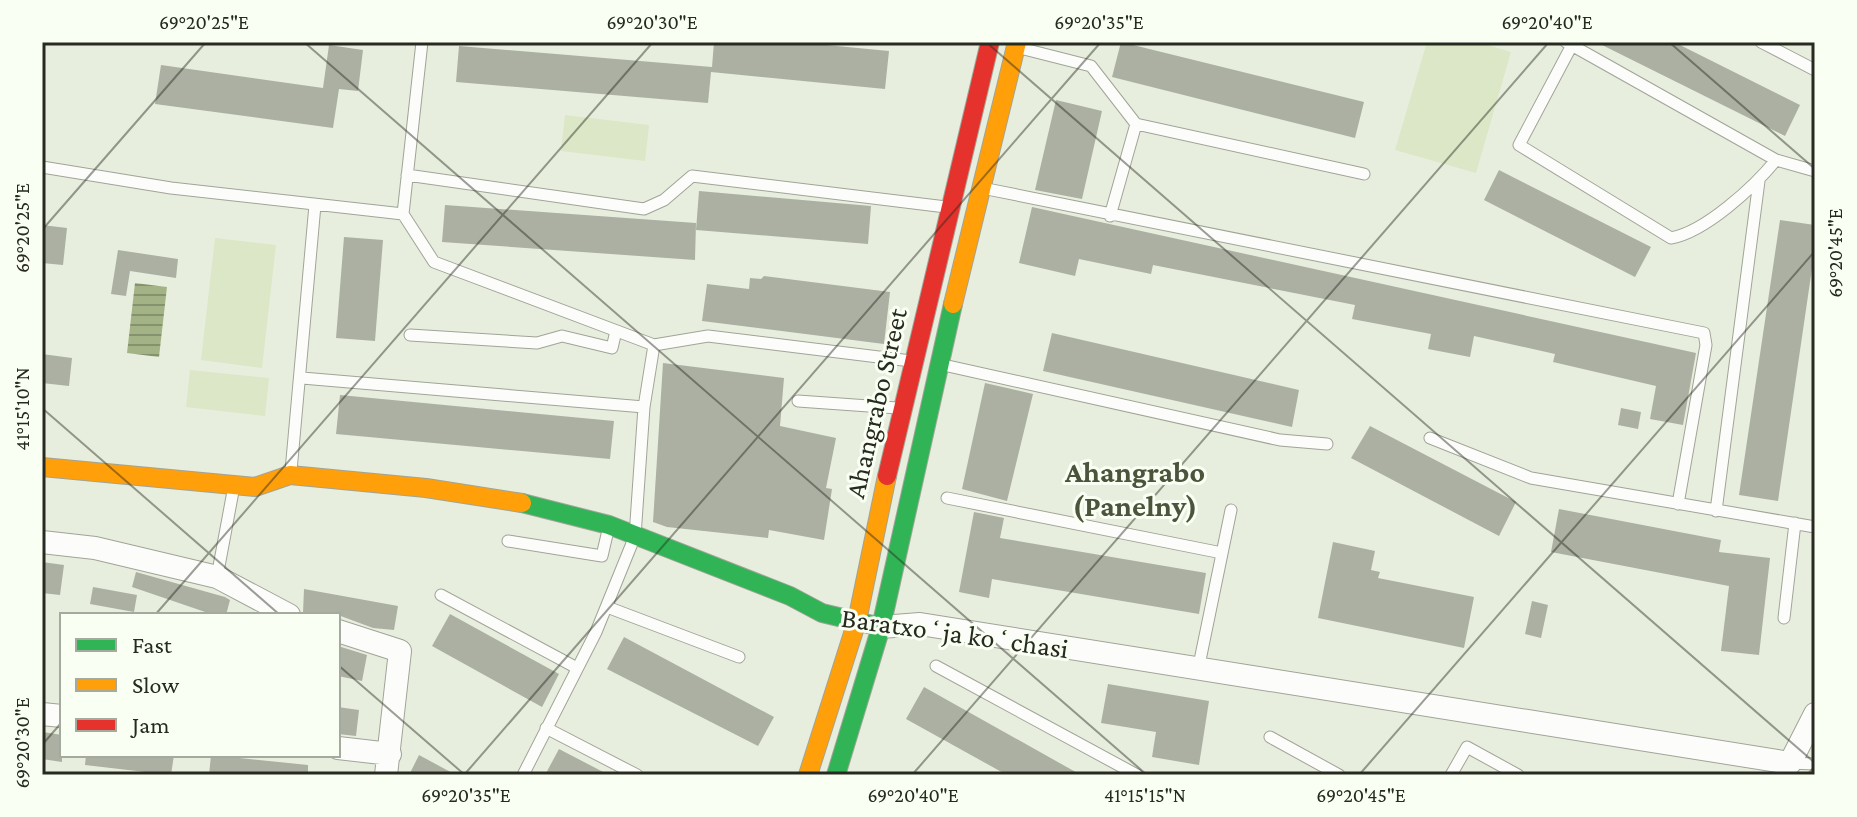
<svg xmlns="http://www.w3.org/2000/svg" width="1857" height="817" font-family="'Crimson Pro',serif">
<defs>
<pattern id="water-rules" width="6" height="5" patternUnits="userSpaceOnUse" patternTransform="scale(2)"><rect width="6" height="5" fill="#a4b386"/><path d="M0 2.5h6" fill="none" stroke="#85926d"/></pattern>
</defs>
<rect width="100%" height="100%" fill="#e8eede"/>
<path fill="#dbe7c6" d="M1427 42H1478L1511 52 1476 173 1395 150Z
M565 115 649 125 645 161 561 151Z
M215 238 276 245 262 368 201 360Z
M190 370 269 378 265 416 186 407Z"/>
<path fill="url(#water-rules)" d="M135 283 167 287 159 357 127 353Z"/>
<path fill="#abb0a3" d="M714 42H795L889 51 885 89 711 72 708 103 456 82 459 46 712 67Z
M1121 42 1364 102 1355 138 1112 77Z
M1596 42H1674L1800 105 1785 136Z
M329 45 363 50 358 91 339 89 333 128 155 104 161 65 323 88Z
M1056 100 1102 111 1082 199 1035 190Z
M1499 170 1651 247 1635 277 1484 200Z
M699 191 871 206 868 244 696 230Z
M445 205 696 223 695 260 442 242Z
M1032 207 1696 353 1683 425 1650 419 1656 386 1553 362 1555 354 1474 336 1470 357 1428 349 1431 334 1352 319 1355 305 1153 265 1151 274 1079 259 1075 276 1019 263Z
M1780 220 1815 225V248L1778 501 1739 495Z
M42 225 67 228 63 265 42 263Z
M344 237 383 240 375 341 336 338Z
M118 250 178 259 176 278 130 271 126 296 111 294Z
M764 276 890 292 884 344 702 321 707 284 749 289 750 278 761 279Z
M1052 333 1299 390 1292 427 1043 371Z
M42 354 72 358 69 386 42 383Z
M663 363 784 378 780 426 836 438 826 488 832 489 824 540 769 530 768 538 667 527 653 522Z
M985 383 1033 394 1007 501 962 489Z
M340 395 614 421 610 459 336 434Z
M1621 408 1641 412 1638 429 1618 425Z
M1370 426 1516 502 1499 536 1351 458Z
M1559 509 1721 540 1719 552 1770 558 1759 655 1721 651 1729 586 1551 552Z
M974 512 1004 518 1000 538 1206 573 1199 614 992 579 989 598 959 592Z
M1333 542 1375 551 1371 570 1380 572 1378 578 1474 597 1464 648 1318 618Z
M42 562 64 565 60 595 42 593Z
M136 572 225 597 230 600 226 615H214L132 587Z
M93 587 137 595 134 612 90 604Z
M304 589 398 606 394 630 373 628 338 615 303 613Z
M1532 601 1548 605 1541 638 1525 634Z
M450 614 559 674 542 707 432 646Z
M624 637 774 717 758 746 607 669Z
M338 646 367 655 362 681 338 676Z
M1108 684 1209 701 1199 765 1152 757 1156 732 1101 723Z
M924 687 1081 775H1007L906 719Z
M338 707 359 710 356 736 338 734Z
M43 732 62 735V762L42 759Z
M559 749 609 775H545Z
M86 755H174L171 775 85 765Z
M211 755 308 765V775H209Z
M419 755 456 775H409Z"/>
<g fill="none" stroke-linecap="round" stroke-linejoin="round">
<defs>
<path id="lane" d="M1566 42 1776 160 1815 171
M1761 42 1815 70
M1572 45 1519 145 1671 238C1705 232 1754 187 1776 160
M1020 48 1091 66 1136 124 1364 174
M42 167 171 188 403 214 434 262 654 345 708 336 911 361
M407 175 644 209 664 200 692 176 946 207
M982 188 1704 333 1706 345 1678 504
M403 214 422 42
M1110 216 1136 124
M410 335 537 343 562 336 612 348 616 331
M939 364 1280 440 1327 444
M302 378 644 407
M798 401 897 408
M1430 438 1531 478 1815 527
M291 471 315 205
M947 498 1222 553
M1716 511 1759 181
M508 541 602 556 609 526
M217 577 234 486
M441 595 577 668
M607 607 739 657
M1784 618 1795 523
M936 666 1137 775
M1198 670 1231 510
M546 728 637 775
M1270 737 1339 775
M1790 763 1815 764
M523 775 596 632 635 536 644 407 654 345
M1451 775 1467 747 1518 775"/>
<path id="street" d="M42 542 95 548 217 577 289 615
M881 627 920 624 1790 763
M338 631 400 651 386 775
M42 714 62 716
M338 748 390 754
M1790 763 1815 714"/>
<path id="fast" d="M522 503 609 525 790 596 822 613 881 627
M836 775 881 627 953 304"/>
<path id="slow" d="M953 304 1017 42
M42 467 255 487 290 475 426 488 522 503
M808 775 857 621 887 476"/>
<path id="jam" d="M887 476 990 42"/>
</defs>
<use href="#lane" stroke="#a0a498" stroke-width="13"/>
<use href="#street" stroke="#a0a498" stroke-width="24"/>
<use href="#fast" stroke="#a0a498" stroke-width="20"/>
<use href="#slow" stroke="#a0a498" stroke-width="20"/>
<use href="#jam" stroke="#a0a498" stroke-width="20"/>
<use href="#lane" stroke="#fcfcfa" stroke-width="11"/>
<use href="#street" stroke="#fcfcfa" stroke-width="22"/>
<use href="#fast" stroke="#30b455" stroke-width="18"/>
<use href="#slow" stroke="#ff9f0a" stroke-width="18"/>
<use href="#jam" stroke="#e5322d" stroke-width="18"/>
</g>
<path fill="none" stroke="#262a20" stroke-width="2" stroke-opacity="0.45" d="M304 42 1147 775M986 42 1815 763M1669 42 1815 169M42 230 206 42M42 408 280 615M155 615 653 42M338 665 465 775M42 745 62 722M464 775 1101 42M912 775 1549 42M1359 775 1815 251M1807 775 1815 766"/>
<g text-anchor="middle" dominant-baseline="central" stroke-width="6" stroke-linejoin="round" paint-order="stroke">
<g font-size="28" fill="#262a20" stroke="#fafff3">
<text transform="translate(876 403) rotate(-77)">Ahangrabo Street</text>
<text transform="translate(955 633) rotate(8)">Baratxoʻja koʻchasi</text>
</g>
<g font-size="30" font-weight="bold" fill="#4c543c" stroke="#fafff3">
<text x="1135" y="471">Ahangrabo<tspan x="1135" dy="34">(Panelny)</tspan></text>
</g>
</g>
<rect width="1857" height="817" fill="none" stroke="#fafff3" stroke-width="88"/>
<rect x="60" y="613" width="280" height="144" fill="#fafff3" stroke="#a5aa9f" stroke-width="2"/>
<rect x="76" y="639" width="40" height="12" fill="#30b455" stroke="#a5aa9f" stroke-width="2"/>
<text x="132" y="653" font-size="24" fill="#262a20">Fast</text>
<rect x="76" y="679" width="40" height="12" fill="#ff9f0a" stroke="#a5aa9f" stroke-width="2"/>
<text x="132" y="693" font-size="24" fill="#262a20">Slow</text>
<rect x="76" y="719" width="40" height="12" fill="#e5322d" stroke="#a5aa9f" stroke-width="2"/>
<text x="132" y="733" font-size="24" fill="#262a20">Jam</text>
<rect x="44" y="44" width="1769" height="729" fill="none" stroke="#262a20" stroke-width="3"/>
<g font-size="20" text-anchor="middle" fill="#262a20">
<text x="204" y="29">69°20'25"E</text>
<text x="652" y="29">69°20'30"E</text>
<text x="1099" y="29">69°20'35"E</text>
<text x="1547" y="29">69°20'40"E</text>
<text transform="translate(22 228) rotate(-90)" y="7">69°20'25"E</text>
<text transform="translate(1835 253) rotate(-90)" y="7">69°20'45"E</text>
<text transform="translate(22 409) rotate(-90)" y="7">41°15'10"N</text>
<text transform="translate(22 743) rotate(-90)" y="7">69°20'30"E</text>
<text x="466" y="802">69°20'35"E</text>
<text x="913" y="802">69°20'40"E</text>
<text x="1145" y="802">41°15'15"N</text>
<text x="1361" y="802">69°20'45"E</text>
</g>
</svg>
